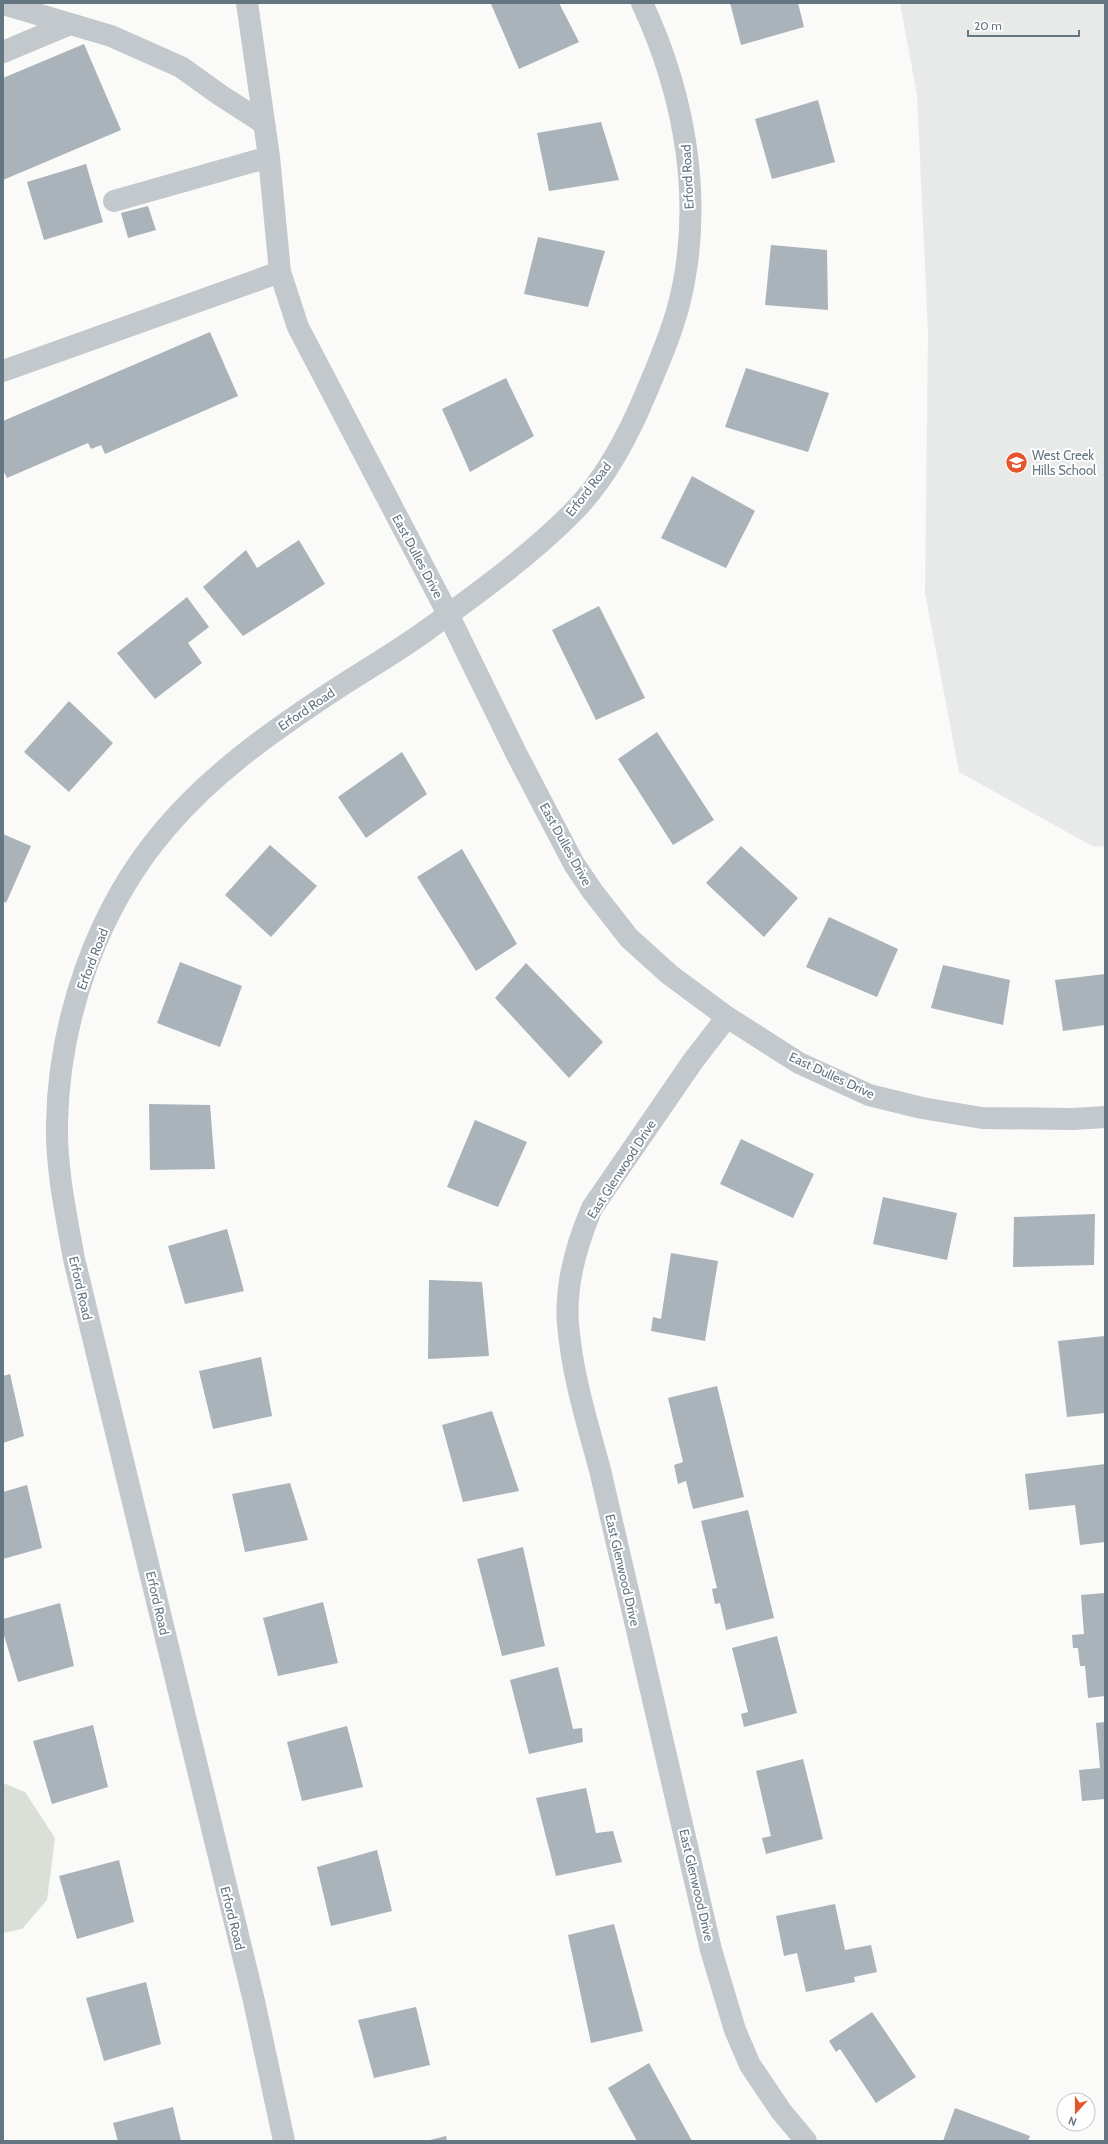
<svg xmlns="http://www.w3.org/2000/svg" width="1108" height="2144" font-family="Cabin,sans-serif">
<rect width="100%" height="100%" fill="#fafaf8"/>
<path fill="#e8e9e9" d="M900 3H1105V846L1094 847 959 772 925 593 928 331 917 95Z"/>
<path fill="#dadfd7" d="M3 1783 25 1792 55 1838 47 1900 22 1929 3 1933Z"/>
<path fill="#aab3b9" d="M559 3 579 42 519 69 491 4Z
M730 3H798L804 27 741 45Z
M84 44 121 130 3 180V78Z
M818 100 835 162 772 179 755 119Z
M601 122 619 180 549 191 537 133Z
M86 164 103 222 44 240 27 182Z
M148 206 156 230 128 238 121 213Z
M538 237 605 251 588 307 524 294Z
M771 245 827 250 828 310 765 305Z
M210 332 238 396 105 454 101 445 91 449 88 443 7 478 3 470V421Z
M746 368 829 393 808 452 725 427Z
M506 378 534 436 470 472 442 409Z
M692 476 755 511 726 568 661 538Z
M299 540 325 584 243 636 203 587 246 550 257 568Z
M187 597 209 627 188 643 202 663 155 699 117 653Z
M599 606 645 698 596 720 552 630Z
M69 701 113 743 69 792 24 752Z
M657 732 714 820 673 845 618 759Z
M402 752 427 794 366 838 338 797Z
M3 834 31 846 6 903 3 901Z
M270 845 317 886 271 937 225 895Z
M741 846 798 898 764 937 706 883Z
M462 849 517 944 476 971 417 877Z
M829 917 898 949 877 997 806 967Z
M180 962 242 986 220 1047 157 1023Z
M526 963 603 1042 569 1078 495 998Z
M943 965 1010 980 1003 1025 931 1008Z
M1105 974V1025L1063 1031 1055 980Z
M149 1104 210 1105 215 1169 150 1170Z
M475 1120 527 1142 498 1207 447 1187Z
M741 1139 814 1174 793 1218 720 1184Z
M883 1197 957 1213 947 1260 873 1244Z
M1095 1214 1094 1265 1013 1267 1014 1217Z
M227 1229 244 1291 185 1304 168 1246Z
M671 1253 718 1261 705 1341 651 1331 653 1317 661 1319Z
M429 1280 482 1282 489 1356 428 1359Z
M1105 1336V1413L1067 1417 1058 1341Z
M261 1357 272 1416 213 1429 199 1371Z
M10 1374 24 1436 3 1443V1376Z
M717 1386 744 1497 693 1509 686 1481 678 1484 674 1465 683 1462 668 1398Z
M492 1411 519 1491 463 1502 442 1425Z
M1105 1464V1542L1080 1545 1075 1505 1029 1510 1025 1474Z
M290 1483 308 1540 245 1552 232 1494Z
M27 1485 42 1548 3 1559V1492Z
M748 1510 774 1618 726 1630 720 1603 715 1604 712 1589 717 1588 701 1521Z
M523 1547 545 1646 502 1656 477 1559Z
M1105 1593V1696L1088 1698 1085 1666H1080L1078 1648H1073L1072 1635 1084 1634 1081 1595Z
M323 1602 338 1663 278 1676 263 1618Z
M60 1603 74 1666 18 1682 3 1632V1619Z
M777 1636 797 1713 744 1727 741 1714 748 1712 732 1648Z
M558 1667 573 1729 582 1728 583 1742 529 1754 510 1680Z
M1105 1722V1799L1082 1801 1079 1770 1100 1768 1096 1723Z
M93 1725 108 1787 52 1804 33 1741Z
M347 1726 363 1787 302 1801 287 1742Z
M803 1759 823 1839 766 1854 762 1838 771 1836 756 1771Z
M586 1788 596 1833 613 1831 622 1862 556 1876 536 1798Z
M377 1850 392 1911 331 1926 317 1867Z
M119 1860 134 1922 77 1939 59 1876Z
M835 1904 845 1950 871 1945 877 1972 854 1977 855 1982 806 1992 797 1953 784 1956 776 1916Z
M614 1924 643 2031 591 2043 568 1935Z
M146 1982 161 2044 104 2061 86 1998Z
M416 2007 430 2065 374 2078 358 2020Z
M872 2012 916 2077 876 2103 840 2049 836 2052 829 2041Z
M649 2063 692 2141H637L608 2088Z
M173 2107 181 2141H118L113 2123Z
M955 2108 1030 2136 1028 2141H943Z
M446 2136 447 2141H430V2140Z"/>
<g fill="none" stroke-linecap="round" stroke-linejoin="round">
<path stroke="#c3c8cc" stroke-width="22" d="M247 3 269 157 280 272 298 327 448 614 516 753 574 864 593 892 629 938 670 975 727 1017 799 1063 869 1095 922 1108 982 1118 1073 1119 1105 1117
M3 4 111 36 181 67 220 95 262 122
M3 52 70 24
M114 201 269 157
M3 371 280 272
M727 1017 693 1061 592 1208C577 1243 565 1285 568 1324 572 1374 587 1422 600 1470L711 1950 735 2030 750 2065 781 2111 806 2141
M284 2141 254 2001 74 1259C66 1214 56 1169 57 1123 59 1018 98 907 166 828 211 775 267 735 324 697 358 674 394 654 427 630 478 593 531 555 575 510 606 478 629 434 646 393 658 365 670 337 678 308 705 206 686 97 642 3"/>
</g>
<defs>
<symbol id="school-disc" viewBox="-11 -11 22 22"><circle r="9.5" fill="#e4572e" stroke="#fff"/><path d="M0-5L7-2L0 1L-7-2ZM-4 1L0 2.5L4 1V4Q0 6-4 4Z" fill="#fff"/></symbol>
</defs>
<g fill-rule="evenodd">
<use href="#school-disc" x="1004" y="450" width="25" height="25"/>
</g>
<g text-anchor="middle" dominant-baseline="central" stroke-width="4" stroke-linejoin="round" paint-order="stroke">
<g font-size="13" fill="#657683" stroke="#fff">
<text transform="translate(687 177) rotate(-93)">Erford Road</text>
<text transform="translate(588 489) rotate(-52)">Erford Road</text>
<text transform="translate(418 556) rotate(62)">East Dulles Drive</text>
<text transform="translate(306 709) rotate(-34)">Erford Road</text>
<text transform="translate(566 844) rotate(61)">East Dulles Drive</text>
<text transform="translate(92 959) rotate(-69)">Erford Road</text>
<text transform="translate(832 1075) rotate(25)">East Dulles Drive</text>
<text transform="translate(621 1169) rotate(-57)">East Glenwood Drive</text>
<text transform="translate(81 1288) rotate(77)">Erford Road</text>
<text transform="translate(623 1570) rotate(77)">East Glenwood Drive</text>
<text transform="translate(158 1603) rotate(77)">Erford Road</text>
<text transform="translate(697 1885) rotate(77)">East Glenwood Drive</text>
<text transform="translate(233 1918) rotate(76)">Erford Road</text>
</g>
<g font-size="13" fill="#657683" stroke="#fff" text-anchor="start">
<text x="1032" y="455">West Creek<tspan x="1032" dy="15">Hills School</tspan></text>
</g>
</g>
<rect width="1108" height="2144" fill="none" stroke="#657683" stroke-width="8"/>
<g transform="translate(1076 2112) rotate(201)"><circle r="19" fill="#ffffff" stroke="#c1c8cd"/>
<path d="M0-3L7 15L0 10L-7 15Z" fill="#e4572e"/>
<text y="-6" font-size="11" font-weight="bold" text-anchor="middle" fill="#657683">N</text>
</g>
<path d="M968 30v6h111v-6" fill="none" stroke="#657683" stroke-width="2"/>
<text x="974" y="30" font-size="12" fill="#657683" stroke="#ffffff" stroke-width="3" paint-order="stroke">20 m</text>
</svg>
